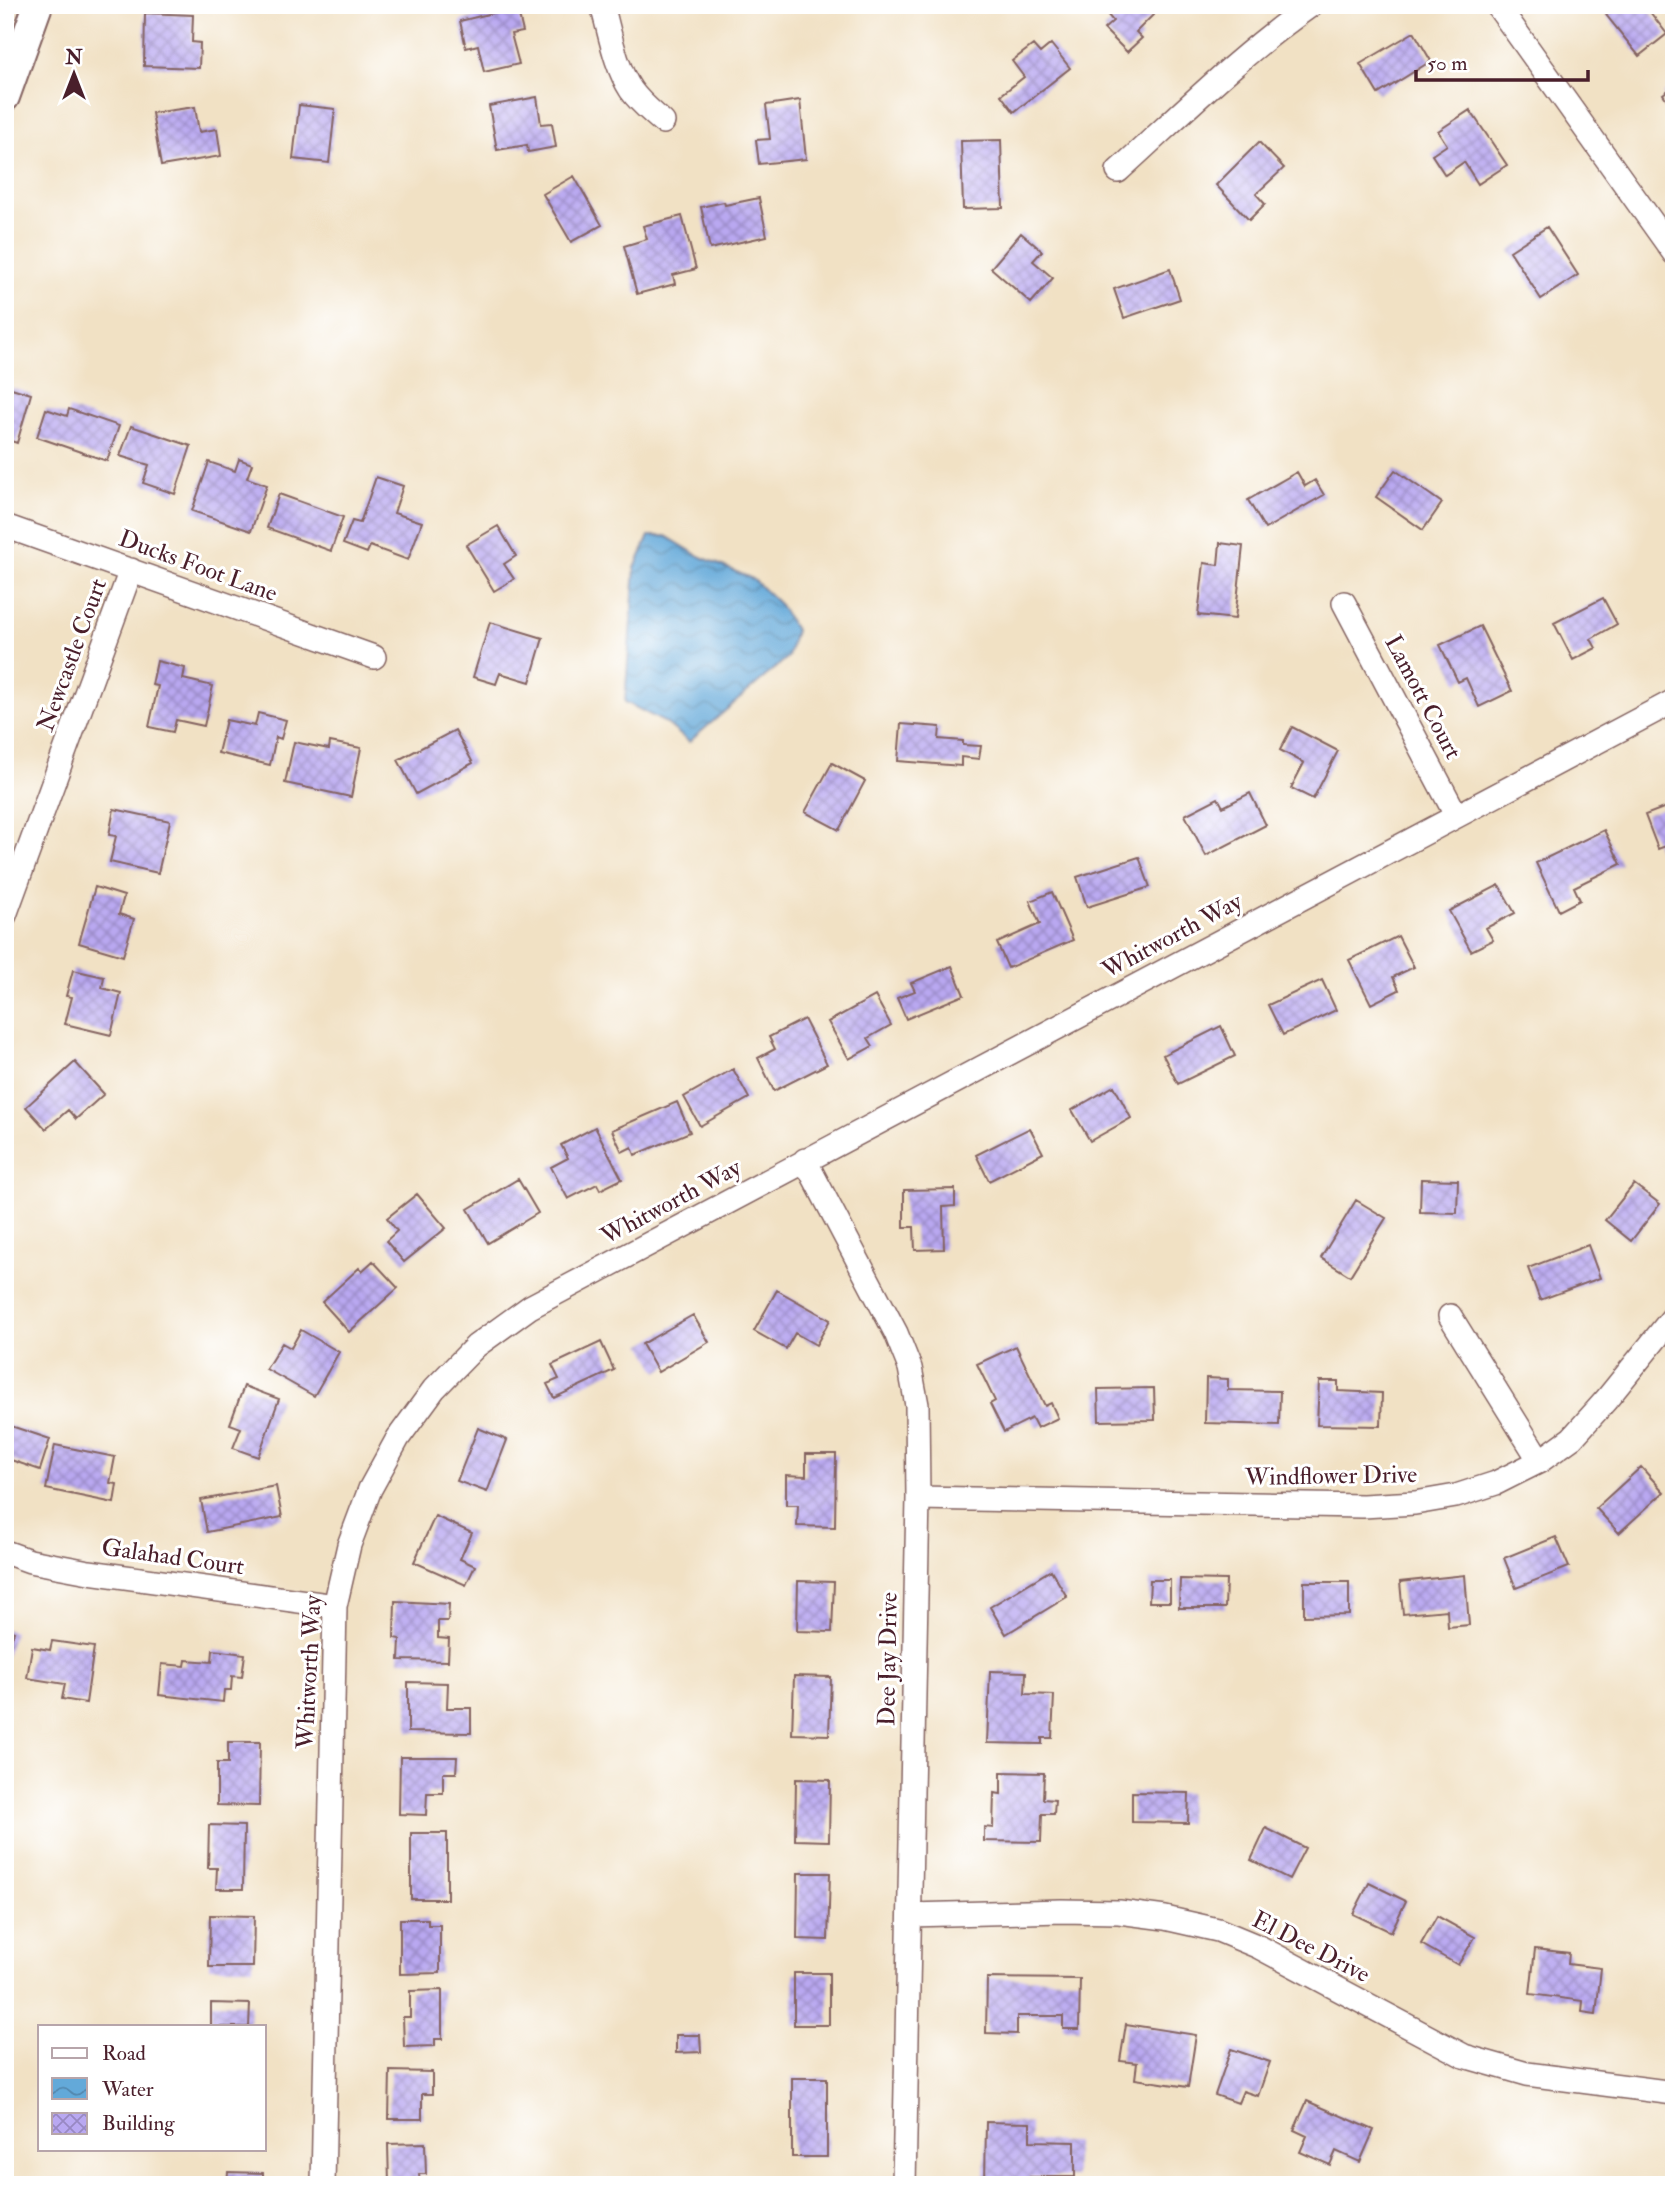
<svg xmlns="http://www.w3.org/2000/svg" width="1679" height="2190" font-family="'IM FELL Double Pica',serif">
<defs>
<pattern id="water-waves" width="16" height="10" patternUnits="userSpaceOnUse" patternTransform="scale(1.75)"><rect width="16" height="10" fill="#63a9d9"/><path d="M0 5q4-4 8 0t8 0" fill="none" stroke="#5489b0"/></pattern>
<pattern id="building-cross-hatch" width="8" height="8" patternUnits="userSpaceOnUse" patternTransform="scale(1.75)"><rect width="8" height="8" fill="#b9a8f1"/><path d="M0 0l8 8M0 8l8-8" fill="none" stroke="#9888c3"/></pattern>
</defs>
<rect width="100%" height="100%" fill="#fff"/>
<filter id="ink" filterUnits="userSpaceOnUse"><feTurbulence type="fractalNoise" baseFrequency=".0143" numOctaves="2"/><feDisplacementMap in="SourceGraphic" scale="14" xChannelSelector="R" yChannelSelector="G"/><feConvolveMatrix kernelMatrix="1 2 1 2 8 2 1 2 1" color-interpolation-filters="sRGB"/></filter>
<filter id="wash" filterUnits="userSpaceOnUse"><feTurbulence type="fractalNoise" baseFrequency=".00686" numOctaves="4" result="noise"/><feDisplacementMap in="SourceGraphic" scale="28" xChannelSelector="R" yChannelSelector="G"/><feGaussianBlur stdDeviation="1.57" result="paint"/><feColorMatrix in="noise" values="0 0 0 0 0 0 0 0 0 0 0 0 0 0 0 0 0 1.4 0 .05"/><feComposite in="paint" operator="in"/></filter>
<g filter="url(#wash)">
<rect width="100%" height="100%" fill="#f1e1c4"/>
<path fill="url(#water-waves)" stroke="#566482" stroke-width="2" d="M649 536H666L699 556 753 579 780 605 795 630 788 657 689 742 666 723 625 702 635 568Z"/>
<g id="blocks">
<path fill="url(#building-cross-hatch)" d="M1117 5H1151L1157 11 1136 32 1142 38 1127 52 1104 29 1113 21 1107 14Z
M1618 5H1658L1650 12 1667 34 1639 56 1606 15Z
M517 7 523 32 511 34 519 64 484 72 478 45 466 48 460 21Z
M145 13 193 15 192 42 200 43 199 68 144 66Z
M1414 32 1431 61 1378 94 1360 64Z
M1051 44 1070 68 1014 112 1001 95 1024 77 1012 61 1033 45 1040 53Z
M1674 86V110L1663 94Z
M537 97 541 124 552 123 556 147 528 152 527 145 497 150 489 106Z
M800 100 806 159 759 164 756 140 770 139 766 105Z
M299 105 335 109 329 163 293 159Z
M195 107 199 132 217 129 221 156 161 166 152 113Z
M1470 110 1507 165 1478 184 1464 162 1445 175 1432 155 1447 145 1438 131Z
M1001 140 1003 208 963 209 961 141Z
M1259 142 1284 168 1256 194 1265 204 1249 220 1216 185Z
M574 176 602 225 571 242 543 194Z
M759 198 767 236 710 249 701 207 724 202 725 205Z
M682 216 696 269 673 275 675 284 637 294 624 246 647 239 643 226Z
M1547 227 1578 275 1541 299 1510 251Z
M1021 233 1042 251 1033 261 1053 278 1031 303 991 268Z
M1170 269 1180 299 1124 318 1114 289Z
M5 386 31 394 17 443 5 439Z
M46 409 67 416 69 409 119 426 107 461 37 437Z
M131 426 191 446 175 494 143 483 149 465 120 456Z
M239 459 252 464 247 478 267 485 251 531 192 511 209 462 235 471Z
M1395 470 1442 503 1423 530 1376 497Z
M1297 472 1305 486 1315 480 1324 495 1265 529 1248 500Z
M376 477 403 486 394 513 422 522 408 560 370 546 367 553 343 544 352 521 360 523Z
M279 494 343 517 331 551 267 528Z
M498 526 516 556 504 564 514 579 494 591 466 545Z
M1220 543 1243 546 1235 619 1198 615 1204 563 1218 565Z
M1603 598 1617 624 1591 639 1596 648 1573 660 1554 623Z
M490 622 543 638 530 682 500 673 496 684 473 677Z
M1480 626 1512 691 1479 707 1466 678 1458 682 1440 645Z
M157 661 185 668 183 679 213 686 204 726 176 720 173 732 149 727 158 686 152 685Z
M258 713 286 720 281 739 276 737 270 765 218 753 226 720 255 726Z
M901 724 940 727 939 739 963 741V745L981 746 979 759 961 757V766L898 761Z
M1292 727 1338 751 1313 799 1291 788 1304 763 1280 750Z
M455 730 473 763 416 794 398 760Z
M294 742 329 749 330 742 361 748 351 797 285 783Z
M832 763 865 781 839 830 805 812Z
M1250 793 1266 825 1206 856 1185 815 1218 798 1223 807Z
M1674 804V843L1658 849 1645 815Z
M114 809 170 821 158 873 110 862 116 836 109 835Z
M1604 830 1621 864 1574 887 1580 900 1559 911 1536 863Z
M1139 857 1150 887 1087 907 1077 877Z
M1499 885 1515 913 1486 928 1493 940 1471 951 1449 911Z
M95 887 124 896 119 914 134 919 123 956 79 943Z
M1052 892 1073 940 1008 968 997 943 1040 924 1030 901Z
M1398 936 1414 967 1393 977 1399 990 1371 1004 1349 960Z
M952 966 964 995 906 1019 897 998 915 991 911 983Z
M73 970 104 977 102 988 121 993 111 1035 65 1024 72 997 66 996Z
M1322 980 1336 1010 1283 1035 1268 1005Z
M875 996 891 1025 868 1038 873 1046 849 1059 828 1022Z
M804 1019 827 1064 774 1091 758 1058 775 1049 769 1037Z
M1221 1026 1235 1056 1178 1084 1163 1055Z
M75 1062 104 1094 76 1119 68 1110 46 1129 26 1107Z
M733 1069 749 1098 700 1126 684 1097Z
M1114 1086 1131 1118 1090 1141 1072 1110Z
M677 1102 690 1132 635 1155 632 1147 622 1152 612 1130Z
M595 1127 622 1179 600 1190 597 1184 568 1199 551 1167 568 1158 561 1145Z
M1030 1128 1043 1153 989 1181 976 1155Z
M518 1179 538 1213 488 1243 468 1209Z
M1421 1179 1458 1180 1457 1213 1420 1212Z
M1634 1184 1660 1204 1631 1241 1605 1220Z
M955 1189V1206L943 1207 944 1249 915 1250 914 1227H904V1190Z
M417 1194 446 1228 404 1262 386 1241 397 1231 387 1218Z
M1356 1200 1386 1218 1350 1276 1321 1258Z
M1588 1245 1600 1278 1540 1300 1528 1268Z
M373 1261 398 1288 349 1332 322 1302 359 1268 362 1271Z
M777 1290 830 1320 816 1345 795 1333 786 1349 754 1331Z
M693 1315 709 1342 658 1372 642 1344Z
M301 1330 339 1352 314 1396 266 1369 282 1343 291 1348Z
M601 1342 614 1370 554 1398 547 1384 559 1379 552 1365Z
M1016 1346 1045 1406 1051 1403 1058 1418 1037 1428 1032 1418 1004 1432 990 1404 995 1401 977 1364Z
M1206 1378 1228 1379V1390L1280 1391 1279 1425 1205 1423Z
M1319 1381H1338V1391L1382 1393 1381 1426 1317 1425Z
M244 1386 279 1399 258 1457 233 1448 241 1428 230 1424Z
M1154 1388 1155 1420 1099 1421 1098 1389Z
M5 1424 50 1439 40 1470 5 1458Z
M478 1428 507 1440 487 1492 457 1481Z
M55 1445 115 1457 110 1483 117 1484 114 1503 46 1489Z
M806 1454H836L835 1527 797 1526 798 1505H786V1475L806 1476Z
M1641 1467 1664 1492 1619 1533 1596 1508Z
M276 1486 282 1517 207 1532 201 1500Z
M435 1516 472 1533 460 1559 475 1566 466 1585 414 1562Z
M1556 1537 1569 1567 1516 1588 1504 1558Z
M1051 1570 1067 1597 1006 1634 990 1607Z
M1465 1575 1469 1625 1448 1627 1447 1610 1403 1614 1400 1582Z
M1180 1579 1226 1580 1225 1608H1179Z
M1150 1580H1170V1602H1149Z
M798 1581 834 1582 832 1632 797 1631Z
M1304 1582H1349V1615L1304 1616Z
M395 1601 449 1604 448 1621H438V1638L449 1639 448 1661 399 1660 400 1639 394 1638Z
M5 1629 14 1632 6 1656H5Z
M52 1641 94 1647 86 1703 62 1699 65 1684 27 1678 32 1647 50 1650Z
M213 1650 245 1654 242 1677 232 1676 231 1690H224L223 1702 159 1695 162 1664 185 1666 186 1660 212 1662Z
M990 1671 1026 1672 1025 1694 1054 1695 1052 1738H1042V1744L987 1743Z
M794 1676 831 1677 829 1735 792 1734Z
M408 1682 448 1683 447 1708H471V1733L408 1732Z
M228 1742H260L259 1806 217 1805V1763H228Z
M400 1757H457L456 1773H443V1793H427L426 1815 399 1814Z
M1001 1772 1044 1773 1043 1799 1055 1800 1054 1814H1042L1041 1842 984 1841V1827L993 1828 994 1793 1001 1794Z
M796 1779 830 1780 829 1841 795 1840Z
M1132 1792 1189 1793 1188 1823 1132 1822Z
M209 1825 244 1826 243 1889H216L217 1868H208Z
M1266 1828 1305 1848 1289 1879 1251 1860Z
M411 1833H447V1899H411Z
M798 1873H830L828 1940 797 1939Z
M1369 1883 1406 1901 1391 1932 1353 1914Z
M210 1915 254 1916 253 1967H209Z
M1437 1916 1475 1937 1458 1965 1421 1944Z
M400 1919H428V1925H440V1973L400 1974Z
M1535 1949 1569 1953 1568 1964 1601 1968 1596 2014 1582 2012 1583 2001 1530 1994Z
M794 1973H829V2025H794Z
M987 1978 1080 1979 1079 2029H1063V2016H1017V2034L986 2033Z
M442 1990V2039H435V2046L404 2047 403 2017H410V1991Z
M211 2003 250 2004 249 2027H211Z
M1126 2024 1196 2035 1188 2087 1135 2079 1137 2063 1120 2061Z
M676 2035H700L701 2052 676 2053Z
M1231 2049 1270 2062 1258 2096 1243 2091 1238 2103 1215 2095Z
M390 2071 432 2072V2094H422V2119H389Z
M792 2078H827V2157H792Z
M1307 2101 1374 2130 1360 2162 1336 2151 1330 2165 1300 2152 1307 2136 1294 2130Z
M986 2122 1030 2123V2141L1075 2142V2177H1030V2185H985Z
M425 2143 426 2174H419L420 2185 389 2184 388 2144Z
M228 2172 263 2173V2185H227Z"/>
</g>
</g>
<g filter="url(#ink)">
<use href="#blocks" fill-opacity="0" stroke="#846361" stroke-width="2"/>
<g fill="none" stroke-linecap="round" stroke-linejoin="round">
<defs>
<path id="minor" d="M602 5C610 33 615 66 631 90 640 103 652 112 663 122
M1497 5 1674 253
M1118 171C1181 114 1241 54 1311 5
M5 526 374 657
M1344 603 1456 815
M5 915 131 570
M805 1160 896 1333 910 1368 917 1405 918 1498 904 2185
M1450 1316 1540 1461
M918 1498 1363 1506 1415 1503 1456 1496 1496 1483 1540 1461 1572 1438 1606 1400 1674 1316
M5 1552 30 1561 89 1572 335 1606
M910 1915 1061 1911 1119 1912 1165 1918 1218 1930 1259 1947 1464 2056 1527 2074 1674 2093
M323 2185 335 1606 349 1545 370 1489 398 1438 434 1389 476 1346 530 1307 1674 701"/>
<path id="tertiary" d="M5 97 38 5"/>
</defs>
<use href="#minor" stroke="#846361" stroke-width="26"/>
<use href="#tertiary" stroke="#846361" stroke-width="32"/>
<use href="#minor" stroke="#fff" stroke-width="23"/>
<use href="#tertiary" stroke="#fff" stroke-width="28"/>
</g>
</g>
<g text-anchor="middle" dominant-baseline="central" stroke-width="6" stroke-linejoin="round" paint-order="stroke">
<g font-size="24" fill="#4a1f2b" stroke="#fff">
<text transform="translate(198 566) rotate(20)">Ducks Foot Lane</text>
<text transform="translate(72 655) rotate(-70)">Newcastle Court</text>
<text transform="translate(1423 697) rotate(62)">Lamott Court</text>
<text transform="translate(1172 936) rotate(-28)">Whitworth Way</text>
<text transform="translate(671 1202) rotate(-28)">Whitworth Way</text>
<text transform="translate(1331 1476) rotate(-1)">Windflower Drive</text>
<text transform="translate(173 1557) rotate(8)">Galahad Court</text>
<text transform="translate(888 1659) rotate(-89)">Dee Jay Drive</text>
<text transform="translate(309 1672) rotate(-87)">Whitworth Way</text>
<text transform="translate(1311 1947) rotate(27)">El Dee Drive</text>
</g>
</g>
<rect width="1679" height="2190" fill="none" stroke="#fff" stroke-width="28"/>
<rect x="38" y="2025" width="228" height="126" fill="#ffffff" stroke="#b7a5aa" stroke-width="2"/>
<rect x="52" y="2048" width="35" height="10" fill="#ffffff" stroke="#b7a5aa" stroke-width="2"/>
<text x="102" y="2060" font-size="21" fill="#4a1f2b">Road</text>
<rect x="52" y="2078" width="35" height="21" fill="url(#water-waves)" stroke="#b7a5aa" stroke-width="2"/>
<text x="102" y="2096" font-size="21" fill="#4a1f2b">Water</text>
<rect x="52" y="2113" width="35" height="21" fill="url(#building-cross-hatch)" stroke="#b7a5aa" stroke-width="2"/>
<text x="102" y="2130" font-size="21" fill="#4a1f2b">Building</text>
<g transform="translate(74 74)" stroke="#ffffff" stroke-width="5" paint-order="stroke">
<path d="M0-5L12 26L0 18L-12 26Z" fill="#4a1f2b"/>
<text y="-10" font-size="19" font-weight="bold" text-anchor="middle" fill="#4a1f2b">N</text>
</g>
<path d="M1416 70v10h172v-10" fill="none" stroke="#4a1f2b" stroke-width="3.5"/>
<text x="1427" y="70" font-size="21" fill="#4a1f2b" stroke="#ffffff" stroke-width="5" paint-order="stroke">50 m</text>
</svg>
